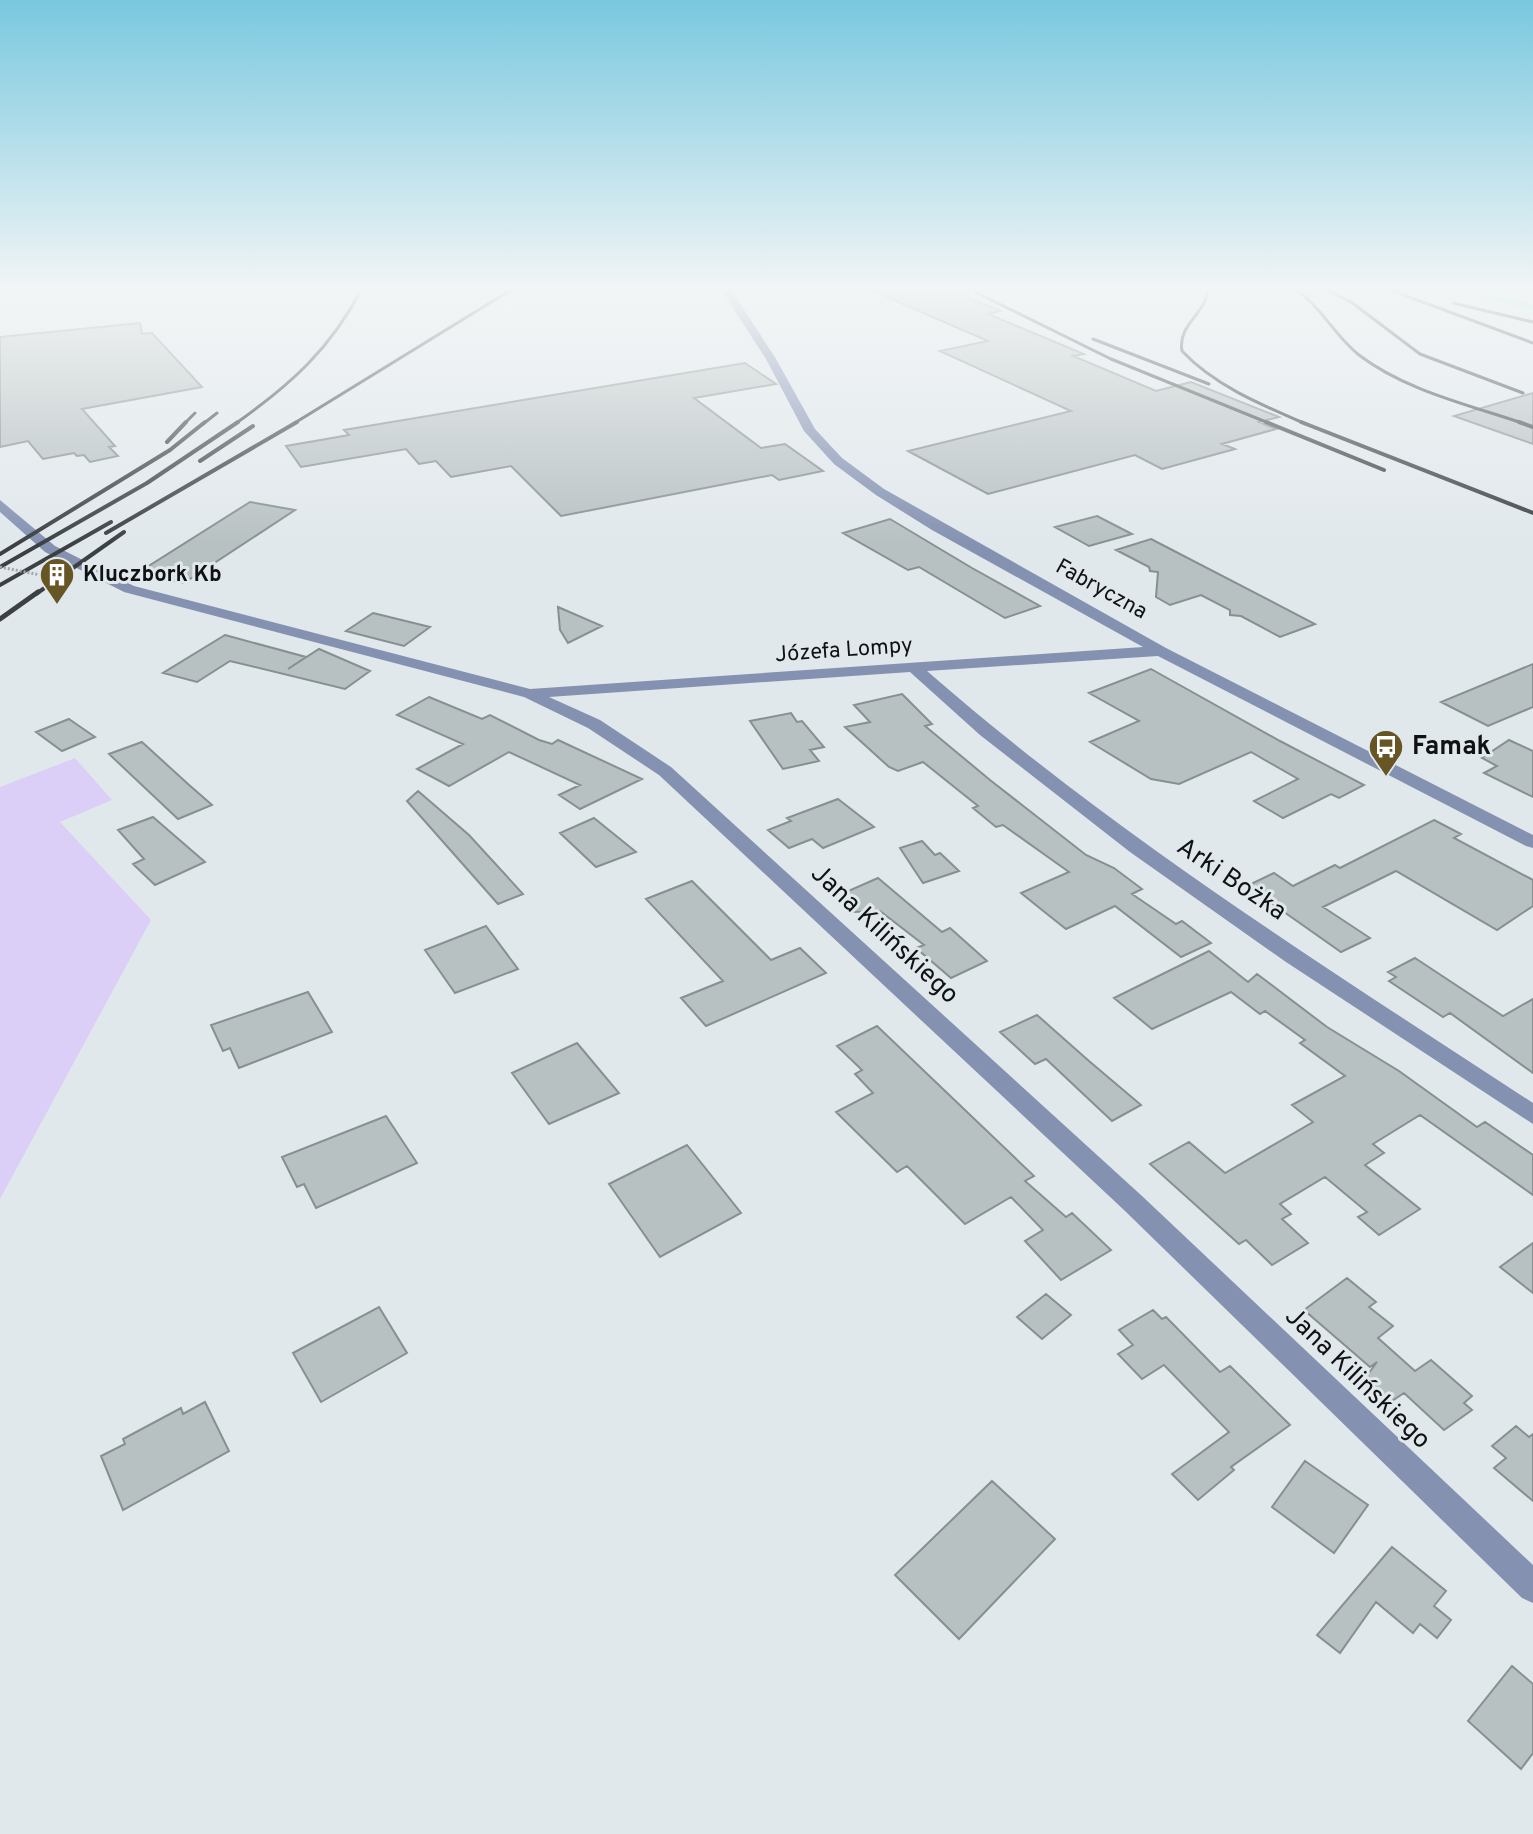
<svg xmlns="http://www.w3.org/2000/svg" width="1533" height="1834" font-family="Overpass,sans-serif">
<rect width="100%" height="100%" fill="#e1e8ec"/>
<path fill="#dbcff8" d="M75 758 112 800 60 822 151 920 0 1199V787Z"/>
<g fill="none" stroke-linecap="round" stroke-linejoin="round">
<path stroke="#72e7d1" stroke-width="5" d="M1447 288 1533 307"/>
</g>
<path fill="#b8c1c2" stroke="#878f91" stroke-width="2" d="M866 288H967L969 298 1001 311 988 314 1084 354 1073 356 1156 391 1191 382 1279 417 1259 422 1276 429 1222 444 1235 449 1162 469 1135 455 988 494 908 451 1071 411 940 351 988 341Z
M140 323 142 334 152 333 202 387 82 409 115 446 109 447 118 456 90 462 84 455 77 456 74 453 43 459 28 441 0 447V337Z
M745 363 776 384 694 398 761 448 785 444 823 471 779 480 772 475 561 516 511 466 451 477 436 461 419 464 406 449 301 467 286 446 349 435 344 430Z
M1533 393V444L1454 416Z
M250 502 295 510 184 583 136 574Z
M1097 516 1132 534 1089 546 1055 527Z
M890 519 972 568 1040 606 1005 618 919 567 908 570 843 533Z
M1151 539 1315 624 1280 637 1241 616 1230 615V610L1201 595 1170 605 1156 597 1158 572 1150 571 1149 567 1116 550Z
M558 607 602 626 568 643 560 630Z
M373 613 430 627 404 646 346 631Z
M225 635 306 657 288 669 319 649 370 671 345 689 230 661 197 682 163 673Z
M1533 664V707L1488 726 1441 702Z
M1151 669 1280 741 1364 785 1339 798 1331 794 1283 818 1254 801 1298 779 1251 752 1179 784 1151 779 1090 742 1139 721 1089 693Z
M902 694 932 724 925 726 990 780 1086 855 1114 868 1142 889 1132 894 1176 924 1182 921 1211 943 1181 957 1115 906 1066 929 1042 910 1021 893 1069 872 1003 825 996 827 973 808 978 806 923 762 898 771 889 767 845 727 870 722 854 705Z
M429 697 482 719 490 715 539 740 552 744 558 740 642 779 580 809 559 795 580 785 509 752 449 786 417 769 463 744 397 715Z
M791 713 797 722 802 721 824 747 810 750 819 761 783 769 750 721Z
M69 719 95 737 62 751 36 732Z
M1509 740 1533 751V797L1484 773 1497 766 1482 758Z
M142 742 188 784 212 805 178 819 109 754Z
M418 791 469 835 523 894 498 904 407 801Z
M838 799 874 827 823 848 812 839 789 848 768 830 791 821 787 818Z
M153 817 205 862 155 885 133 864 144 859 118 830Z
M594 818 636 852 596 867 560 833Z
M1434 820 1461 834 1454 838 1533 880V906L1497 930 1396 871 1323 907 1370 938 1341 952 1247 886 1274 873 1293 886 1335 865 1340 868Z
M922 841 935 855 940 853 959 871 923 883 900 848Z
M878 878 942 932 950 928 987 961 951 978 916 948 924 945 880 911 853 912 857 902 846 892Z
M692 881 771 960 800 948 826 973 706 1026 681 998 723 981 646 899Z
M486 926 518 969 455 993 425 950Z
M1209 951 1248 982 1257 974 1327 1027 1399 1071 1477 1127 1485 1122 1533 1155V1195L1420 1115 1373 1144 1384 1153 1365 1165 1420 1209 1379 1235 1358 1217 1367 1212 1325 1177 1280 1204 1291 1214 1282 1219 1308 1243 1272 1265 1246 1240 1239 1244 1150 1164 1189 1142 1225 1173 1313 1122 1292 1105 1345 1076 1300 1043 1305 1040 1265 1011 1260 1014 1231 992 1152 1029 1114 998Z
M1415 958 1503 1016 1533 999V1073L1450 1013 1443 1017 1389 981 1396 977 1388 972Z
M308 992 332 1032 239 1068 230 1048 223 1051 211 1025Z
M1037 1015 1089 1061 1141 1105 1112 1121 1046 1059 1035 1064 1000 1032Z
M877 1026 1034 1176 1025 1181 1066 1217 1072 1213 1111 1250 1061 1280 1025 1241 1043 1230 1011 1197 965 1224 907 1166 897 1172 836 1112 873 1093 855 1074 862 1070 837 1046Z
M577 1043 619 1093 549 1124 512 1073Z
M386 1116 417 1163 316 1208 304 1184 297 1187 282 1157Z
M687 1145 741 1213 660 1257 609 1184Z
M1533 1243V1293L1500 1267Z
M1347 1278 1376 1302 1369 1307 1393 1326 1378 1338 1415 1371 1431 1360 1472 1396 1464 1403 1472 1410 1444 1430 1404 1393 1392 1401 1386 1395 1382 1398 1363 1381 1377 1362 1370 1367 1304 1310Z
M1046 1294 1071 1315 1042 1339 1017 1317Z
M379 1307 407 1353 321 1402 293 1353Z
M1153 1310 1162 1319 1166 1317 1220 1372 1230 1366 1290 1425 1231 1467 1234 1470 1198 1500 1172 1474 1229 1432 1164 1365 1142 1379 1118 1354 1133 1345 1119 1330Z
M205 1402 229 1451 123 1510 101 1456 125 1444 123 1439 181 1408 183 1414Z
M1516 1426 1529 1437 1533 1434V1501L1494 1468 1506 1458 1492 1446Z
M1305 1461 1368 1505 1334 1553 1272 1507Z
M992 1481 1055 1539 959 1639 895 1575Z
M1392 1547 1446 1591 1434 1606 1451 1620 1437 1638 1420 1624 1413 1633 1376 1602 1340 1653 1317 1635Z
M1512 1666 1533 1684V1753L1521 1769 1468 1721Z"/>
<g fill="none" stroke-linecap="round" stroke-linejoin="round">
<path fill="#8491b1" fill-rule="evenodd" d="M720 288H730L776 359 815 429 842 458 884 489 1166 648 1533 835V848L1526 846 1158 656 927 671C1115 835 1325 967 1533 1103V1124L1286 962 1130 852 980 735 910 672 549 697 600 720 671 767 1142 1196 1533 1565V1603L1522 1598 1124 1210 659 775 588 728 524 697 124 592 45 552 0 512V500L55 546 134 586 530 689 1143 647 932 530 876 495 834 464 804 431 766 359Z"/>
<path stroke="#3d4043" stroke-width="3" d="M1208 288C1207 314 1177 324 1182 351 1215 386 1262 405 1306 424
M1294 288C1321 306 1334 335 1359 355 1406 391 1470 405 1525 424
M1324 288 1351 302 1420 354 1523 393
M1385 288 1533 343
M975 292 1111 359 1271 424
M1453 303 1533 322
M1093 339 1209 384
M184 424 195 413
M203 424 217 413
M235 424C290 385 331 349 362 288
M293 424 514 288"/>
<path stroke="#3d4043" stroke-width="4" d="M1266 422 1384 470
M1301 422 1533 513
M1519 422 1533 427
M167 442 186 422
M200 461 253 426
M106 533 297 422
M0 554 170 450 205 422
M0 567 147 483 238 422
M0 585 111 522
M36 594 124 532"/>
<path stroke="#3d4043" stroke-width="5" d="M0 619 38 592"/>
<path stroke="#a0a6a9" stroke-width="3" stroke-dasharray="2 2" stroke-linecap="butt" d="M0 567 71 581"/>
</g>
<linearGradient id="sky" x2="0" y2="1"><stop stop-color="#79c8df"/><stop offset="0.53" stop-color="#f2f5f6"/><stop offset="1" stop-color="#f2f5f6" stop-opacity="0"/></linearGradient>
<rect width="1533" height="545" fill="url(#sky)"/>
<defs>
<symbol id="building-pin" viewBox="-11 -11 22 30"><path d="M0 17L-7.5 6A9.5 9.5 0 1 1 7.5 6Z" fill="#675523" stroke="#e1e8ec"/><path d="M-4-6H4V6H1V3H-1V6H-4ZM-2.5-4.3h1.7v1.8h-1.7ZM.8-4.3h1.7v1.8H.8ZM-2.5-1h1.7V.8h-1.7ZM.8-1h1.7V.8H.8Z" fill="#fff"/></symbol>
<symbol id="bus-pin" viewBox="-11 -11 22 30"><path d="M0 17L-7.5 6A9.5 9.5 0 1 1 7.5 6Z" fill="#675523" stroke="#e1e8ec"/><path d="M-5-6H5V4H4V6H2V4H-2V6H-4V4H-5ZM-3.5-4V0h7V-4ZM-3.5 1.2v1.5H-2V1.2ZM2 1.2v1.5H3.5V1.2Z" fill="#fff"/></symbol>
</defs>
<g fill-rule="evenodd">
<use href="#building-pin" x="37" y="555" width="40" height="54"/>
<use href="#bus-pin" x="1366" y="727" width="40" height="54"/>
</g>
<g text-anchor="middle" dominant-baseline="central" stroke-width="6" stroke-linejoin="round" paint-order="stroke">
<g font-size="22" font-weight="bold" fill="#0f1113" stroke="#e1e8ec" text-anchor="start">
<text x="83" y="575">Kluczbork Kb</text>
</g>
<g font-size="22" fill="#0f1113" stroke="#e1e8ec">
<text transform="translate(1101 590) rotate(29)">Fabryczna</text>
<text transform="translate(844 651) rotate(-4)">Józefa Lompy</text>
</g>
<g font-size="26" font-weight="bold" fill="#0f1113" stroke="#e1e8ec" text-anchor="start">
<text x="1412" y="747">Famak</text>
</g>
<g font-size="26" fill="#0f1113" stroke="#e1e8ec">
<text transform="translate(1231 880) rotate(34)">Arki Bożka</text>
<text transform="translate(884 935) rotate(43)">Jana Kilińskiego</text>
<text transform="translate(1357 1379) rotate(44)">Jana Kilińskiego</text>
</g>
</g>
</svg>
